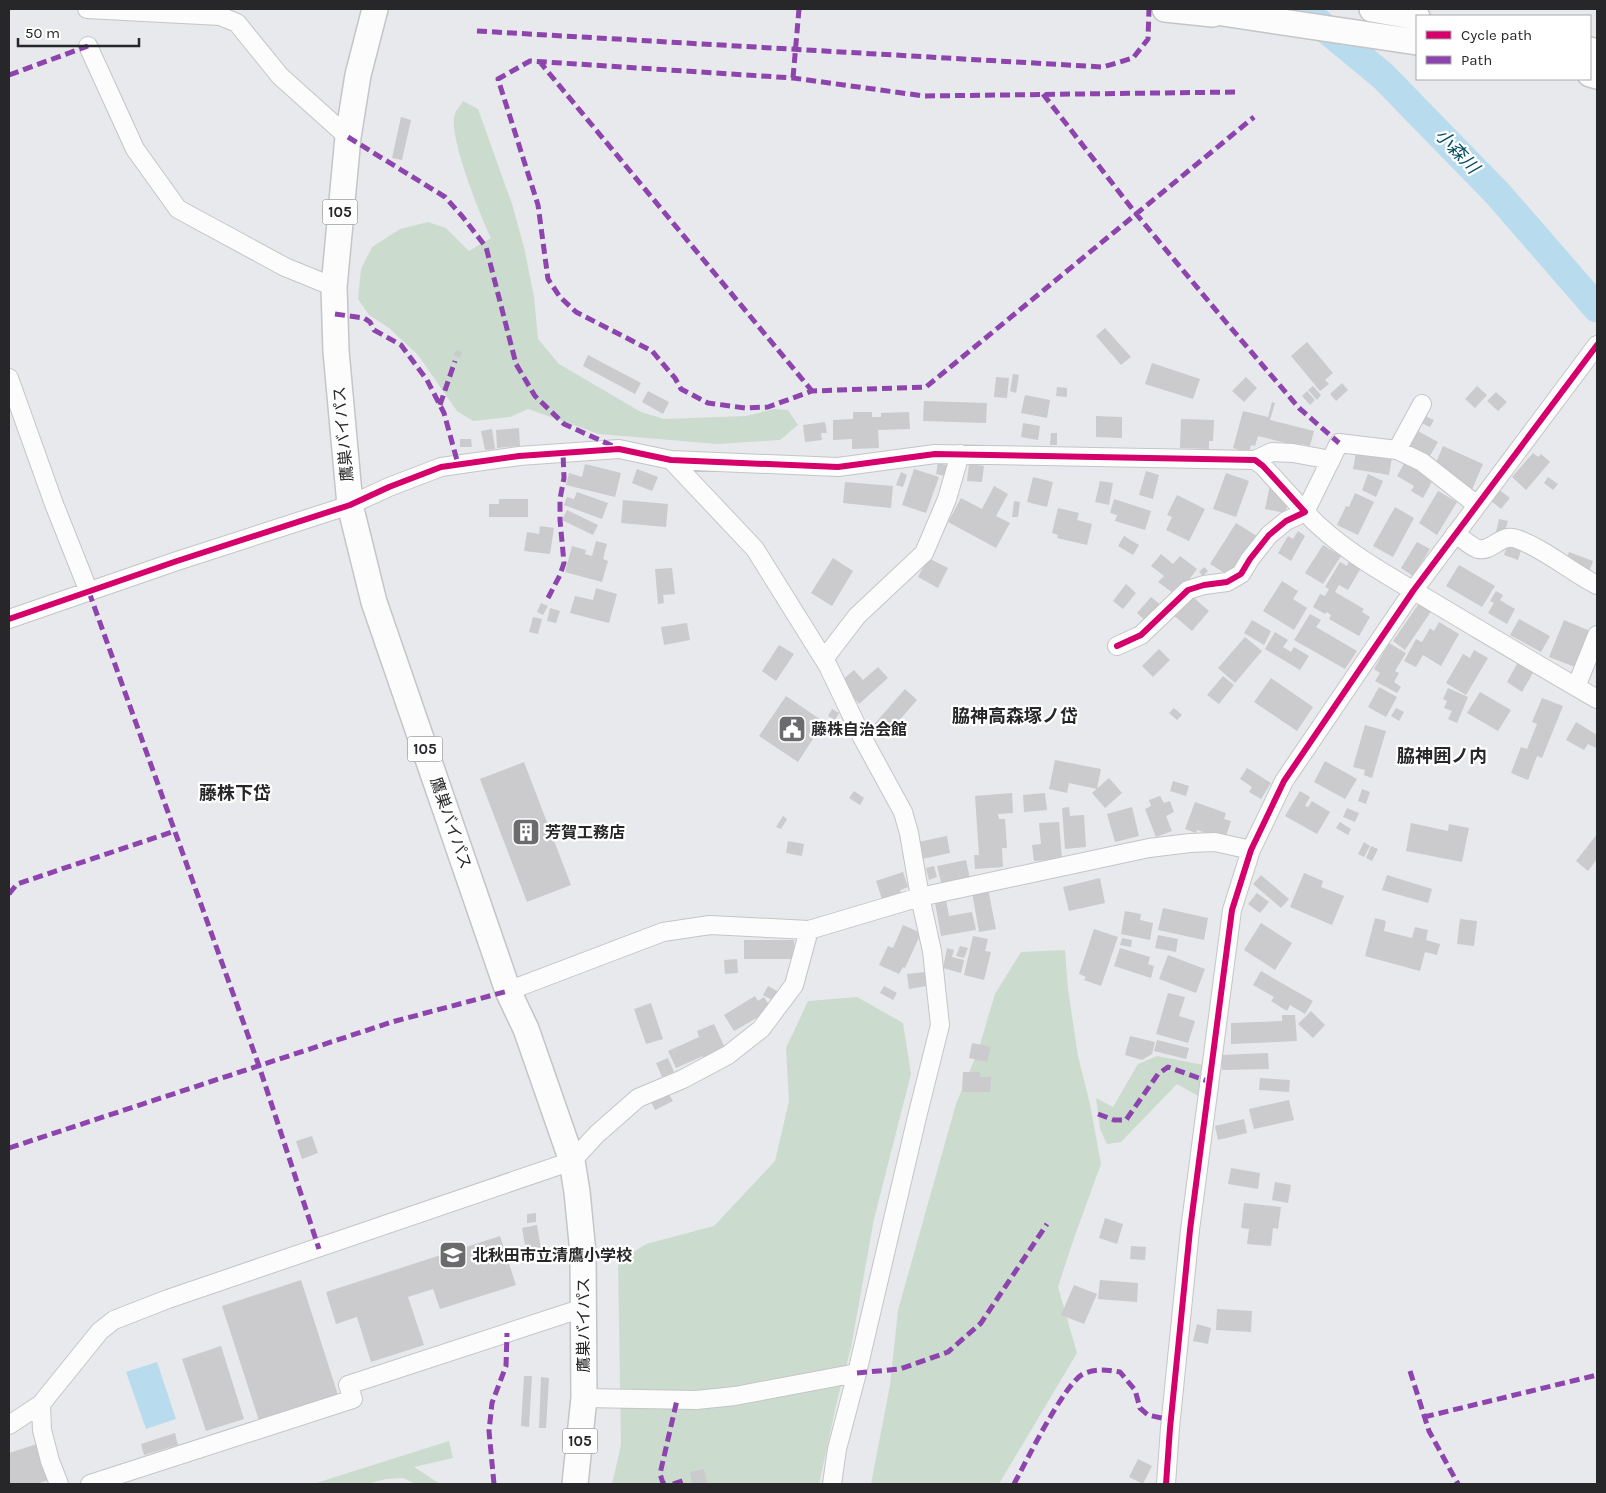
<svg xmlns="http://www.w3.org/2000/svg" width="1606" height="1493" font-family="Karla,'Noto Sans JP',sans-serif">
<rect width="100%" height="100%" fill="#e8e9ec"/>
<path fill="#cbdccf" d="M463 101 478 109 512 204 524 247 534 297 538 339 559 364 641 412 664 419 746 416 774 409 788 410 798 425 780 440 717 444 599 434 528 409 510 417 473 421 457 411 418 355 389 328 369 315 358 299 361 269 372 247 400 229 428 222 446 228 469 251 491 238C481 217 447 134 455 114 456 110 461 105 463 101Z
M1065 950 1068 989 1078 1056 1090 1104 1101 1164 1074 1238 1058 1287 1077 1353 999 1484H871L890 1385 898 1310 956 1104 978 1051 995 994 1021 952Z
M857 997 903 1023 911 1074 874 1219 851 1348 838 1397 819 1484H612L621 1445 618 1262 646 1244 714 1226 775 1161 789 1101 786 1048 808 1001Z
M1157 1056 1204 1065 1198 1096 1177 1084 1121 1142 1107 1144 1100 1129 1096 1098 1113 1107 1138 1064Z
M449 1441 453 1458 414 1467 440 1484H416L403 1478 386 1479 367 1484H313Z"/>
<path fill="#b8dcee" d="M157 1362 176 1419 146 1429 126 1372Z"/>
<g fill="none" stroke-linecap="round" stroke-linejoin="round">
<path stroke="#b8dcee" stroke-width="29" d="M1302 9 1383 76 1498 194 1597 308"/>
</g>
<path fill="#cbcacc" d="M401 117 411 120 402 160 392 158Z
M1105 328 1131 357 1121 365 1096 336Z
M1307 342 1333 373 1325 380 1329 384 1320 391 1291 356Z
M456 350 462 352 460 358 454 355Z
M588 355 641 383 635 394 583 366Z
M1152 363 1200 379 1193 399 1145 384Z
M1013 374 1019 375 1016 393 1010 391Z
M996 377 1009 378 1007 398 994 397Z
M1246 377 1257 388 1244 402 1232 391Z
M1342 383 1348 390 1336 401 1330 394Z
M1313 386 1321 395 1317 400 1308 390Z
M1477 386 1487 395 1475 408 1465 399Z
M1057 387 1067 388V397L1056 396Z
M648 391 669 402 663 414 642 402Z
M1307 391 1315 400 1310 405 1302 396Z
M1496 392 1507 402 1498 411 1487 401Z
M1025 395 1050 400 1047 418 1021 413Z
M924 401 987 403 986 423 923 421Z
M1272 402 1275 403 1270 420 1314 431 1310 446 1302 444V447L1258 436 1255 446 1251 445 1249 453 1233 448 1243 411 1268 417Z
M853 412H872V417H881V413L909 412 910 429 878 430 879 448 852 449V439L833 440V420L853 419Z
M1096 416 1122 417V438L1096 437Z
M1425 416 1434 420 1430 427 1421 423Z
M1181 419 1214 420 1213 441H1209V449L1180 448Z
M825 422 827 433H821L822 440 805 442 803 425Z
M1023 423 1040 426 1038 440 1021 437Z
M519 428 520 446 497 448 496 430Z
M492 429 495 449 485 450 481 431Z
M1418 431 1438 442 1428 459 1408 448Z
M1051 433H1057V445H1050Z
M460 439H471L472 447H460Z
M1443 446 1483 464 1471 492 1445 476 1447 471 1435 465Z
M1356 452 1392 457 1389 475 1353 469Z
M1533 453 1538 457 1541 454 1550 462 1526 490 1512 477Z
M1405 462 1434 478 1423 498 1411 491 1414 486 1397 476Z
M938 463 951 466 949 477 936 474Z
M585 464 621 473 615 497 566 485 569 473 582 477Z
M969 464 984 466 982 482 967 481Z
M637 469 658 477 652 491 632 483Z
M914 469 939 477 926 513 902 505Z
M1146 471 1159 475 1153 499 1139 495Z
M901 472 907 475 903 487 896 485Z
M1226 473 1249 481 1236 517 1213 509Z
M1368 474 1383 481 1376 497 1362 490Z
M1033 477 1053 482 1047 507 1027 502Z
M1548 477 1558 484 1553 490 1544 483Z
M1100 481 1113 483 1109 505 1095 502Z
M845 482 893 486 891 508 843 503Z
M1270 485 1288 503 1285 513 1265 509Z
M994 486 1008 494 996 516 1010 523 996 548 948 522 961 498 982 509Z
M1498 489 1510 498 1501 509 1490 500Z
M1438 491 1457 502 1437 535 1419 523Z
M577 492 608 503 602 519 564 505 567 497 574 499Z
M1355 493 1374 502 1358 535 1337 525 1346 506 1349 507Z
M1177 495 1205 509 1189 541 1166 530 1172 517 1167 515Z
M499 499H528V517H489V504H499Z
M1114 499 1151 511 1145 530 1115 521 1117 515 1110 513Z
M623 500 668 504 666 527 621 523Z
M1014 501 1020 502 1018 517H1012Z
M1395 507 1414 518 1393 557 1373 546Z
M1058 508 1079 513 1077 520 1092 524 1087 545 1057 538 1058 535 1052 533Z
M567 510 598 525 593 535 562 520Z
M1499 519 1508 521 1504 534 1496 532Z
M1236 523 1257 536 1231 577 1210 564Z
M540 526 554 528 550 554 524 551 527 532 539 534Z
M1298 531 1305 536 1291 561 1278 553 1288 536 1293 539Z
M1124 536 1139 545 1133 555 1118 546Z
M596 541 607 544 603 559 608 561 602 582 565 572 572 546 586 550 585 554 592 556Z
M1417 542 1430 549 1413 576 1401 568Z
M1323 545 1341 556 1323 584 1305 573Z
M1507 546 1521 550 1518 560 1504 555Z
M1569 552 1593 561 1589 572 1565 563Z
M1161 554 1173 564 1180 556 1197 569 1177 596 1158 582 1164 576 1151 566Z
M833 558 853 571 832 606 811 593Z
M928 558 948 568 938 588 918 577Z
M1349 561 1361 568 1348 590 1339 585 1335 592 1364 609 1362 612 1370 617 1359 636 1329 619 1331 615 1327 612 1325 614 1313 607 1320 594 1325 596 1329 589 1325 587 1340 562 1347 566Z
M1459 565 1495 586 1482 607 1446 586Z
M1204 567 1208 571 1203 576 1199 572Z
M672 568 675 594 663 595 664 603 658 604 655 569Z
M1282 581 1298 591 1293 599 1307 608 1294 630 1263 611Z
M1126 584 1136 593 1123 609 1113 601Z
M596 588 617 594 609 623 570 613 575 596 593 600Z
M1496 591 1503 595 1500 600 1515 609 1507 624 1488 613 1494 603 1490 601Z
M1151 597 1162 606 1147 622 1137 613Z
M1193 597 1209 611 1192 631 1172 614 1184 599 1188 603Z
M1422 599 1434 607 1405 650 1393 641Z
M541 603 548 606 543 615 537 612Z
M550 608 560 611 556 623 547 621Z
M1310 614 1321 620 1316 627 1357 651 1345 669 1294 640Z
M533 617 542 619 538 634 529 632Z
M1519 619 1550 636 1541 652 1510 635Z
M1252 620 1271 631 1264 645 1244 633Z
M1564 620 1590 631 1575 667 1549 657Z
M1439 622 1459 634 1441 666 1423 655 1416 667 1404 661 1416 639 1422 642 1430 628 1434 631Z
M687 623 690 640 664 645 661 627Z
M1275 632 1288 640 1283 647 1291 652 1294 647 1309 656 1300 670 1265 649Z
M1245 637 1262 651 1235 683 1218 668Z
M1389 643 1406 653 1395 671 1399 673 1394 682 1401 687 1397 693 1375 681 1380 673 1374 669Z
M779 645 794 654 776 681 762 671Z
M1159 649 1170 660 1153 677 1142 666Z
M1474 650 1488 658 1466 695 1446 683 1463 654 1470 658Z
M1518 662 1534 671 1522 692 1507 682Z
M878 667 888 678 859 704 840 682 854 670 863 680Z
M1223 676 1234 685 1219 704 1207 695Z
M1271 678 1313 707 1297 731 1254 702Z
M1379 687 1397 697 1386 717 1368 707Z
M1448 688 1468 697 1457 723 1448 719 1452 711 1444 708 1447 701 1443 699Z
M905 689 917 700 883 739 871 728Z
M1480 692 1511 710 1498 731 1467 713Z
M786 696 824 722 798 762 759 736Z
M1542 698 1563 706 1542 758 1537 756 1528 780 1511 773 1521 747 1527 749 1537 724 1532 722Z
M1174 708 1182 715 1177 720 1169 713Z
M1396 708 1404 712 1399 721 1391 716Z
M832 709 839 713 835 720 828 716Z
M1576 722 1597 735 1596 748 1588 744 1584 750 1566 740Z
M1365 725 1386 731 1372 778 1364 775 1365 770 1353 767Z
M1055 760 1101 769 1097 789 1069 783 1067 793 1049 789Z
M1325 761 1357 779 1345 799 1314 782Z
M524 762 571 885 527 902 480 779Z
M1247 768 1271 783 1261 799 1249 792 1252 787 1240 779Z
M1109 778 1122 793 1105 808 1092 793Z
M1173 781 1189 786 1186 796 1170 791Z
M1362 789 1370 792 1366 804 1358 801Z
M854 791 864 798 860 805 849 798Z
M1300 791 1310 797 1305 806 1308 807 1312 801 1330 812 1317 834 1285 816Z
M1012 793 1013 813 998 814 999 819H1005L1007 848H1002L1003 867 975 869 974 855H979L975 796Z
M1045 793 1047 810 1024 812 1023 795Z
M1160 796 1164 803 1170 801 1174 812 1166 816 1172 831 1156 837 1145 809 1151 806 1149 800Z
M1195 802 1226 813 1224 819 1231 821 1225 839 1197 830 1196 833 1185 829Z
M1069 807 1070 816 1084 815 1086 847 1065 849 1062 808Z
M1132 807 1139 836 1115 842 1107 814Z
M1347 808 1359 813 1355 822 1343 817Z
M783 816 787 819 781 829 776 827Z
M1059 822 1062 859 1034 861 1032 845 1041 844 1039 823Z
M1340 822 1351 829 1348 835 1336 828Z
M1411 823 1448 831 1449 824 1469 828 1462 862 1406 851Z
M1597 834V859L1588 871 1576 861Z
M947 836 950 853 922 859 918 842Z
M788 841 804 844 802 856 786 853Z
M1364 842 1370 846 1364 857 1358 854Z
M1371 846 1378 849 1372 861 1366 858Z
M966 860 970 879 942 886 937 866Z
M934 866 937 877 929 880 926 868Z
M903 872 908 887 900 890 902 896 883 902 876 881Z
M1304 873 1323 881 1321 887 1344 896 1332 925 1290 907Z
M1261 875 1289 899 1281 908 1253 884Z
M1387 875 1432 889 1428 903 1382 890Z
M1100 878 1105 903 1069 911 1063 887Z
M988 889 996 929 979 932 972 892Z
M1257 893 1269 902 1260 913 1248 904Z
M945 895 949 916 972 912 976 930 941 936 934 897Z
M1163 908 1208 918 1204 940 1158 930Z
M1125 911 1141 914 1140 920 1153 923 1150 940 1121 934Z
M1375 918 1386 921 1384 931 1412 938 1415 927 1428 930 1426 940 1440 944 1437 955 1425 952 1420 971 1365 956Z
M1460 919 1477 921 1474 946 1457 944Z
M1261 923 1292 943 1275 970 1244 950Z
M903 925 921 933 905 968 903 967 899 974 879 965 888 946 893 948Z
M1094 929 1118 937 1101 986 1084 980 1086 977 1079 974Z
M1158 935 1178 939 1176 952 1155 948Z
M973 936 988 939 985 951 991 952 984 980 964 975Z
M1122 938 1132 940 1131 947 1120 945Z
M744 940H794L795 959H744Z
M960 946 968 948 964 958 956 956Z
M947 948 954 950 952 957 964 960 961 973 943 968Z
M1120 948 1150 957 1148 964 1154 966 1151 978 1114 966Z
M1168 955 1205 969 1196 993 1159 979Z
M737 959 738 973 725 974 724 960Z
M1261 971 1313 1001 1305 1014 1290 1005 1287 1011 1271 1001 1274 997 1253 985Z
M925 972 926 986 909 989 907 974Z
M768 986 777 991 772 1000 763 995Z
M884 986 897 993 893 1000 880 993Z
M1168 993 1185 997 1179 1016 1195 1021 1188 1043 1156 1034Z
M755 996 758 1001 764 997 772 1009 734 1031 724 1015Z
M651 1003 663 1039 646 1044 634 1009Z
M1311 1011 1325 1025 1313 1038 1298 1024Z
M1282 1015H1295L1297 1041 1231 1044V1023L1282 1021Z
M714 1024 726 1050 703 1061V1056L676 1068 668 1051 699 1037 697 1031Z
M1130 1036 1155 1042 1152 1054 1142 1060 1125 1055Z
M1157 1040 1189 1048 1186 1059 1154 1051Z
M972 1043 991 1047 987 1062 969 1058Z
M1268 1053 1269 1069 1222 1070 1221 1055Z
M668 1058 674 1072 662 1077 656 1063Z
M963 1072H980V1077H991L990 1092H962Z
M1260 1078 1290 1080 1289 1092 1259 1090Z
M668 1093 673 1101 655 1110 651 1102Z
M1289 1100 1294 1120 1254 1129 1249 1109Z
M1244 1119 1247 1133 1218 1140 1215 1126Z
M312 1136 318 1153 302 1159 296 1141Z
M1231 1168 1260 1173 1258 1189 1228 1184Z
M1275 1182 1291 1185 1288 1203 1272 1200Z
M1244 1203 1281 1207 1278 1229 1273 1228 1271 1246 1247 1244 1249 1229 1241 1228Z
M536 1213V1222L527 1223V1214Z
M1105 1218 1123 1224 1117 1244 1099 1238Z
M537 1225 541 1249 526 1251 522 1228Z
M500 1236 516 1285 440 1309 433 1289 408 1297 424 1345 371 1362 357 1317 336 1324 326 1292Z
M1131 1246 1146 1247 1145 1260 1130 1259Z
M301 1280 339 1398 260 1424 222 1306Z
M1100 1280 1138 1283 1137 1302 1098 1299Z
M1074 1285 1097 1294 1084 1324 1061 1315Z
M1217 1309 1252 1311 1251 1332 1216 1330Z
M1197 1324 1211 1328 1208 1344 1193 1341Z
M221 1346 244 1419 206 1431 182 1359Z
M524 1376H532L529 1427 521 1426Z
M541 1377 549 1378 546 1428H539Z
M175 1433 178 1445 144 1455 141 1444Z
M37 1444 49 1480 36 1484H9V1453Z
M1138 1459 1152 1466 1143 1484 1129 1477Z
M704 1469 707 1483 692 1484 690 1472Z"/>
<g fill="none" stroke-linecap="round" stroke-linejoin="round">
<defs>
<path id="minor" d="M87 9 220 16 237 23 280 76 348 137
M88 46 135 149 178 209 285 267 334 287
M9 378 54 504 89 592
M1422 404 1397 450 1339 443 1305 512C1341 551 1391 577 1436 604 1490 636 1543 668 1597 699
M1397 450 1422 462 1477 505
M671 460 755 549 828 666 862 737 903 812 909 833 920 897 932 951 940 1025 917 1117 857 1373 837 1449 832 1484
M1255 460 1272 452 1293 453 1331 460
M1455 534C1462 538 1471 547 1478 549 1493 552 1500 533 1517 539 1547 550 1569 571 1597 585
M9 619 177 561 350 505 389 487 441 467 519 456 619 449 671 460 838 467 935 454 1255 460 1263 466 1305 512 1286 521 1269 535 1250 559 1241 574 1227 582 1204 585 1188 590 1141 635 1117 646
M824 659 857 616 924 553 947 499 960 454
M1576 687 1597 635
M508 991 663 932 710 925 809 930 920 897 1149 848 1190 843 1215 842 1251 850
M584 1398 696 1400 735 1396 857 1373
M41 1404 42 1430 50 1461 59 1484
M9 1425 41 1404 100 1331 114 1320 168 1299 572 1161 597 1134 638 1098 683 1079 728 1055 761 1029 794 985 809 930
M90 1484 353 1399 348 1385 583 1308
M1166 1484 1170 1428 1190 1230 1232 910 1251 850 1284 781 1413 591 1597 345"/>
<path id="highway" d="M375 9 358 75 348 137 334 287 336 351 350 505 374 602 508 991 526 1029 572 1161 577 1192 583 1253 584 1398 575 1484
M1165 9 1213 14
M1196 9 1417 42
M1372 9 1417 17
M1590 50 1597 52
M1590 74 1597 76"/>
</defs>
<use href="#minor" stroke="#c4c5c7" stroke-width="20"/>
<use href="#highway" stroke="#c4c5c7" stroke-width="28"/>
<use href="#minor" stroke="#fcfcfc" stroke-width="18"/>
<use href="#highway" stroke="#fcfcfc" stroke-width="25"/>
<path stroke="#8e44ad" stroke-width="5" stroke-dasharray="10 5" stroke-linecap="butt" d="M477 31 1103 67 1133 58 1148 39 1149 9
M539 61 812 391
M9 75 88 46
M793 78 799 9
M1235 92 924 96 793 78 530 61 498 79 538 205 548 279 560 297 576 312 652 351 675 378 681 389 708 403 745 408 768 407 812 391 926 387 1254 117
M1043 94 1137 215 1225 321 1299 408 1339 443
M348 137 445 197 462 216 486 247 516 364 535 396 564 424 615 447
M335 314 364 318 370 322 374 330 401 345 427 380 444 413 458 464
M440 405 455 361
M89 592 259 1066 319 1249
M548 598 560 575 564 563 560 520V499L564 478 563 453
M9 894 17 884 175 831
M1098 1114 1114 1120H1126L1158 1074 1168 1067 1210 1082
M9 1148 392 1022 508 991
M1410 1371 1429 1431 1458 1484
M857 1373 900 1369 948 1352 981 1323 1047 1224
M1424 1417 1597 1375
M494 1484 489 1431 492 1403 506 1366 507 1333
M665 1484 663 1483 660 1474 677 1400
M673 1484 685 1480
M1014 1484C1026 1462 1064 1384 1083 1374 1096 1368 1107 1370 1120 1372L1135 1390 1140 1408 1148 1415 1171 1420"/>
<defs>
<path id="cycleway" d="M9 619 177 561 350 505 389 487 441 467 519 456 619 449 671 460 838 467 935 454 1255 460 1263 466 1305 512 1286 521 1269 535 1250 559 1241 574 1227 582 1204 585 1188 590 1141 635 1117 646
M1166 1484 1170 1428 1190 1230 1232 910 1251 850 1284 781 1413 591 1597 345"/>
</defs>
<use href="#cycleway" stroke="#fff" stroke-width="9"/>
<use href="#cycleway" stroke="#d6006c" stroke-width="6"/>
</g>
<defs>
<symbol id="civic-square" viewBox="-11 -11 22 22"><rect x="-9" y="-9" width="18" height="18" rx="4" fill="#6b6b6d" stroke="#fff"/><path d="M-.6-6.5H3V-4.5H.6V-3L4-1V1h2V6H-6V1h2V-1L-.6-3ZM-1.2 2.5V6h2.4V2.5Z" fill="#fff"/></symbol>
<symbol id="building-square" viewBox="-11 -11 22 22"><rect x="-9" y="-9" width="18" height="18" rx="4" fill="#6b6b6d" stroke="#fff"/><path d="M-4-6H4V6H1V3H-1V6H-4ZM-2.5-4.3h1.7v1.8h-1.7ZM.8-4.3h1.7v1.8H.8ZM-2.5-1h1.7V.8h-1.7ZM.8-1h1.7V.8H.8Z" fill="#fff"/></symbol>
<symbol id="school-square" viewBox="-11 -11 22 22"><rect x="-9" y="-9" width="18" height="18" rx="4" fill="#6b6b6d" stroke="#fff"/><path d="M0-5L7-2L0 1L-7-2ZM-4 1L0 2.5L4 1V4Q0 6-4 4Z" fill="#fff"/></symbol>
</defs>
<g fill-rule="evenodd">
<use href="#civic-square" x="776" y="713" width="32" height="32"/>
<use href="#building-square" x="510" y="816" width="32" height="32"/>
<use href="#school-square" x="437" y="1239" width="32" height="32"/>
</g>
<g text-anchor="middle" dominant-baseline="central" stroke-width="4.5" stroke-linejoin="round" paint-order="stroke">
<g fill="#fff" stroke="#686869" stroke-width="1">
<rect x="322.5" y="199.5" width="35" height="25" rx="4"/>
<rect x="407.5" y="736.5" width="35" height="25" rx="4"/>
<rect x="562.5" y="1428.5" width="35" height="25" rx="4"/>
</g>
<g font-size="15" font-weight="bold" fill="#272729">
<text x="340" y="212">105</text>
<text x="425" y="749">105</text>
<text x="580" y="1441">105</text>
</g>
<g font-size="16" fill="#272729" stroke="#fff">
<text transform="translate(343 434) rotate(-95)">鷹巣バイパス</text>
<text transform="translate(451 823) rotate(71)">鷹巣バイパス</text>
<text transform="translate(583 1325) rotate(-90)">鷹巣バイパス</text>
</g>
<g font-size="16" font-weight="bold" fill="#272729" stroke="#fff" text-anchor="start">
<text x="811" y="729">藤株自治会館</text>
<text x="545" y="832">芳賀工務店</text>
<text x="472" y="1255">北秋田市立清鷹小学校</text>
</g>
<g font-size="18" font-style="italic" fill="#034c64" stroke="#fff">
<text transform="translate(1457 151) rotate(46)">小森川</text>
</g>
<g font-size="18" font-weight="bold" fill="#272729" stroke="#fff">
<text x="1015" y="716">脇神高森塚ノ岱</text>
<text x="1442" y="756">脇神囲ノ内</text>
<text x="235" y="793">藤株下岱</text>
</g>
</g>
<rect width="1606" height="1493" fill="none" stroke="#272729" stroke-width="20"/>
<rect x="1416" y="15" width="175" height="65" fill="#ffffff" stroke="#a9a9a9"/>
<rect x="1426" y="31" width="25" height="8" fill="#d6006c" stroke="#a9a9a9"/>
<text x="1461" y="40" font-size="15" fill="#272729">Cycle path</text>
<rect x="1426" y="56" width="25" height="8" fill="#8e44ad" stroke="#a9a9a9"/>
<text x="1461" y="65" font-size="15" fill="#272729">Path</text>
<path d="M18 38v8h121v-8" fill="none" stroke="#272729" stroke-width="2.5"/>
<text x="25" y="38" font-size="15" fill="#272729" stroke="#ffffff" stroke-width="4" paint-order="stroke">50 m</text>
</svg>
